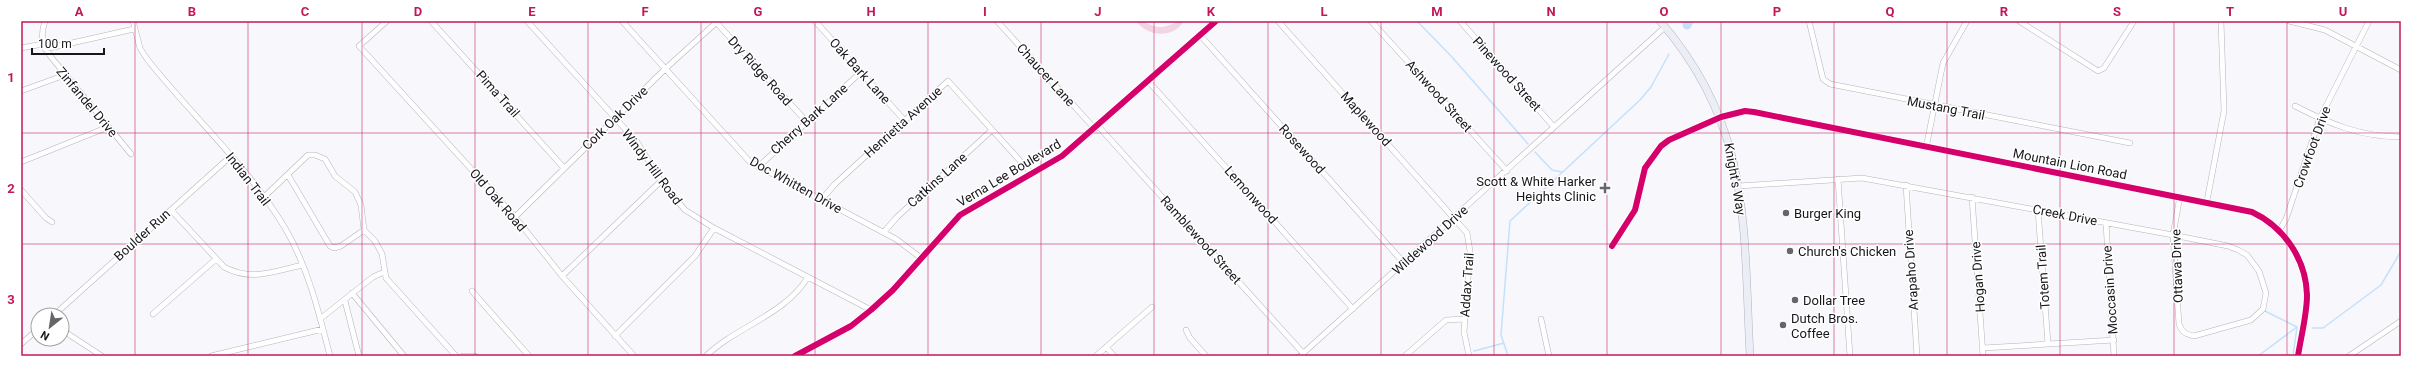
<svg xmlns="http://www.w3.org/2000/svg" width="2422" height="377" font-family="Roboto,sans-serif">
<rect width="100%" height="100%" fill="#f8f7fc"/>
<path fill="#f2d5e5" d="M1136 21C1146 21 1151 27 1160 27 1170 27 1175 21 1184 21 1173 39 1148 37 1136 21Z"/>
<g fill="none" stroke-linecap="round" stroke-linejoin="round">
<path stroke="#c3e1fc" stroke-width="1.5" d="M1417 21 1452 57 1528 144
M1535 152 1552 170 1562 172
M2265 311 2297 327
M2313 328H2323L2381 285 2401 251
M1474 351 1504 343
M1508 356 1501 335 1510 221 1640 100 1651 87 1669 54
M2258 356 2297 327
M2293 356 2297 327"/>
<path stroke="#c3e1fc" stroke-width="9" d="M1687 25 1689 21"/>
<defs>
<path id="minor" d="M45 21C40 36 42 44 51 57L131 154
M133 21 140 48 147 59C192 116 247 165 285 228 308 267 319 313 330 356
M387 21 359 46 515 217 562 276 634 356
M431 21 564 168
M527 21 637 142 661 181 685 210 714 228 871 310
M622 21 750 162 896 239 921 258
M715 21 806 121
M815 21 905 121
M997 21 1095 129
M1278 21 1467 233 1470 251 1464 332 1469 356
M1371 21 1507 171
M1460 21 1554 127
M1809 21 1823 79 1830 84 2130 143
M2019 21 2098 71 2104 68 2134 21
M2289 21 2325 30 2401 70
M1200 35 1404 263
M21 48 43 44
M45 49 134 29
M1149 82 1353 309
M21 91 65 75
M2295 106C2330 124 2361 137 2401 137
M1098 126 1303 353
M1926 148 1943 63 1967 21
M21 162 108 127
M758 167 861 72
M288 175 330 246 334 248 341 246 364 230
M1838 179 1850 356
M1906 185 1917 356
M1739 186 1862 178 2173 235 2228 246 2238 250 2247 255 2259 271 2266 293 2263 309 2251 320 2194 336C2185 334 2182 332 2179 324L2173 235 2180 196
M21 190 46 218 52 222
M264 197 308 155H315L325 159 335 176 355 192 361 205 364 230 375 241 382 254 386 278 456 356
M1972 197 1983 356
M821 200 835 184 948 81 1031 173
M2207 201 2224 111 2221 21
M171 210 224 267C252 282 274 271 303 265
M2038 210 2048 344
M515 217 665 69 718 21
M2106 223 2114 356
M2279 231 2286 219 2320 118 2369 21
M884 232 897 217 992 130
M1612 246 1635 210 1645 168 1661 146 1669 140 1721 117 1745 111 1754 112 2252 212C2284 227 2306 259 2307 295 2307 315 2301 336 2298 356
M562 276 661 181
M472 291 529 356
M352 293 404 356
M345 301 359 356
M153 314 216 259
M54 315 231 156
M320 319 373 277 384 272
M1541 319 1549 356
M62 330 102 356
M1186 330 1190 338 1206 356
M615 336 695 256 714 228
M21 344 38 329
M1106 347 1114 356
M1983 348 2114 340
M211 356 323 329
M463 356H475
M706 356C737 326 785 315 808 277
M795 356 851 326 871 310 893 290 960 215 1062 156 1216 21
M1096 356 1152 307
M1300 356 1665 27
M1405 356 1446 320 1464 319
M2349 356 2401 321"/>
<path id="major" d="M1660 21C1752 127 1743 225 1750 356"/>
</defs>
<use href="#minor" stroke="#b5b5b9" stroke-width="6"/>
<use href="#major" stroke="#b0b3c1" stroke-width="8"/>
<use href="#minor" stroke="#fefeff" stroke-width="5"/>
<use href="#major" stroke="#eceef5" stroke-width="7"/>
<defs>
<path id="cycleway" d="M1612 246 1635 210 1645 168 1661 146 1669 140 1721 117 1745 111 1754 112 2252 212C2284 227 2306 259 2307 295 2307 315 2301 336 2298 356
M795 356 851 326 871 310 893 290 960 215 1062 156 1216 21"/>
</defs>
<use href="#cycleway" stroke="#fff" stroke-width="8"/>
<use href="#cycleway" stroke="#d6006c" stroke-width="6"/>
</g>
<path fill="none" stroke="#c2185b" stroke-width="1" stroke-opacity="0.55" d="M135 21V356M248 21V356M362 21V356M475 21V356M588 21V356M701 21V356M815 21V356M928 21V356M1041 21V356M1154 21V356M1268 21V356M1381 21V356M1494 21V356M1607 21V356M1721 21V356M1834 21V356M1947 21V356M2060 21V356M2174 21V356M2287 21V356M21 133H2401M21 244H2401"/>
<g fill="#666569" stroke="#fff" stroke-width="1.5">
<path d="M1603 182h4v4h4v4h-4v4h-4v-4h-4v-4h4z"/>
<circle cx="1786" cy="213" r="4"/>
<circle cx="1790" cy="251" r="4"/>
<circle cx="1795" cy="300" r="4"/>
<circle cx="1783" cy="325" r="4"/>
</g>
<g text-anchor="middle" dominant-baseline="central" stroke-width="3" stroke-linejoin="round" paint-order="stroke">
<g font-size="13" fill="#17161a" stroke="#fff">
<text transform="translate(760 71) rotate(48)">Dry Ridge Road</text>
<text transform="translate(860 71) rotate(48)">Oak Bark Lane</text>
<text transform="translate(1507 74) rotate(48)">Pinewood Street</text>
<text transform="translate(1046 75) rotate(48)">Chaucer Lane</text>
<text transform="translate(498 94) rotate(48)">Pima Trail</text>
<text transform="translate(1439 96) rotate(48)">Ashwood Street</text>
<text transform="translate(87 102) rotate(50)">Zinfandel Drive</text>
<text transform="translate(1946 108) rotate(11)">Mustang Trail</text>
<text transform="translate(615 118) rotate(-44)">Cork Oak Drive</text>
<text transform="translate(809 119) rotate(-42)">Cherry Bark Lane</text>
<text transform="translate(1366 119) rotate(48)">Maplewood</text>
<text transform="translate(903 122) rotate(-42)">Henrietta Avenue</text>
<text transform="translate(2312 147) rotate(-70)">Crowfoot Drive</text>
<text transform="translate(1302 149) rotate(48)">Rosewood</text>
<text transform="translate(2070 164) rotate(11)">Mountain Lion Road</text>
<text transform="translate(652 167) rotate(53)">Windy Hill Road</text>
<text transform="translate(1009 173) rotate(-31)">Verna Lee Boulevard</text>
<text transform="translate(248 179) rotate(52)">Indian Trail</text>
<text transform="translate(1735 179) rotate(80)">Knight's Way</text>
<text transform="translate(937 180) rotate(-42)">Catkins Lane</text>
<text transform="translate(796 185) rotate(29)">Doc Whitten Drive</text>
<text transform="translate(1251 195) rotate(48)">Lemonwood</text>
<text transform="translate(498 200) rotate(49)">Old Oak Road</text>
<text transform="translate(2065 215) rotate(11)">Creek Drive</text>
<text transform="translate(142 235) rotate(-42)">Boulder Run</text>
<text transform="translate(1201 240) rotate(48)">Ramblewood Street</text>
<text transform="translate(1430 240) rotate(-42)">Wildewood Drive</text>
<text transform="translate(2177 266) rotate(-92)">Ottawa Drive</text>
<text transform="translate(1911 270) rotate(-94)">Arapaho Drive</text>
<text transform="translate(1978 277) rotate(-94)">Hogan Drive</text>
<text transform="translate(2043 277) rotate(-94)">Totem Trail</text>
<text transform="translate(1467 285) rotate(-86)">Addax Trail</text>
<text transform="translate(2110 290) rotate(-94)">Moccasin Drive</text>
</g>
<g font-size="13" fill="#17161a" stroke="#fff" text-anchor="start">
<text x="1596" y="181" text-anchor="end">Scott &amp; White Harker<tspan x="1596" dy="15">Heights Clinic</tspan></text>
<text x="1794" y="213">Burger King</text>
<text x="1798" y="251">Church's Chicken</text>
<text x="1803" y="300">Dollar Tree</text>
<text x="1791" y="318">Dutch Bros.<tspan x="1791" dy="15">Coffee</tspan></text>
</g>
</g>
<rect width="2422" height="377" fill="none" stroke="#ffffff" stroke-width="44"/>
<g transform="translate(50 327) rotate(210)"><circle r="19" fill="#ffffff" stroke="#a2a2a3"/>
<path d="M0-3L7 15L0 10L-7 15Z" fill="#666569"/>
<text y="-6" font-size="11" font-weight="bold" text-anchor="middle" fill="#17161a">N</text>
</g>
<path d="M32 48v6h72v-6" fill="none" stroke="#17161a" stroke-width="2"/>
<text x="38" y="48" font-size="12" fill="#17161a" stroke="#ffffff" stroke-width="3" paint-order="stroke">100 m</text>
<rect x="22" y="22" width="2378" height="333" fill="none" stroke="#c2185b" stroke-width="1.5"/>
<g font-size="13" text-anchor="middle" font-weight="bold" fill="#c2185b">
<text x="79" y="16">A</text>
<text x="192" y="16">B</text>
<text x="305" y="16">C</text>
<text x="418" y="16">D</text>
<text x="532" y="16">E</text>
<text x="645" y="16">F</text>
<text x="758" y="16">G</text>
<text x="871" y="16">H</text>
<text x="985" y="16">I</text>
<text x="1098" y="16">J</text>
<text x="1211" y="16">K</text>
<text x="1324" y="16">L</text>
<text x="1437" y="16">M</text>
<text x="1551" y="16">N</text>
<text x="1664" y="16">O</text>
<text x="1777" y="16">P</text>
<text x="1890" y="16">Q</text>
<text x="2004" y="16">R</text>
<text x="2117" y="16">S</text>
<text x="2230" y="16">T</text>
<text x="2343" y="16">U</text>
<text x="11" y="82">1</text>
<text x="11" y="193">2</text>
<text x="11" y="304">3</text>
</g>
</svg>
